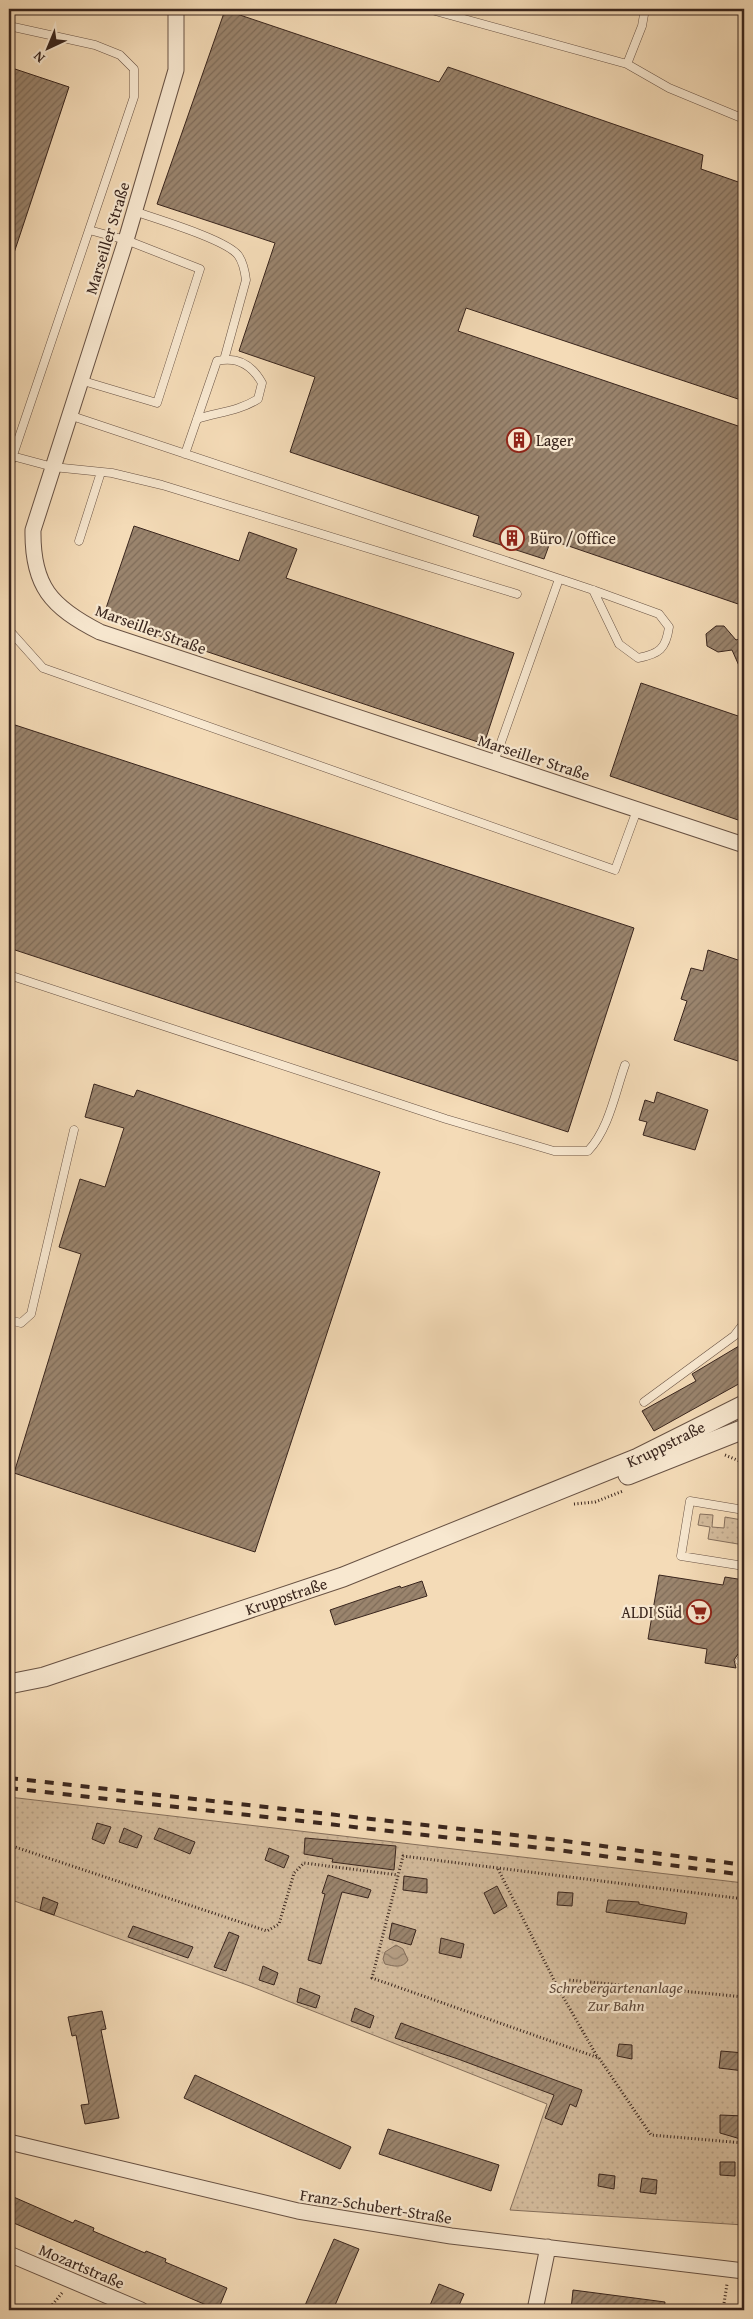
<svg xmlns="http://www.w3.org/2000/svg" width="753" height="2319" font-family="'Gentium Book Plus',serif">
<defs>
<pattern id="grass-dots" width="8" height="8" patternUnits="userSpaceOnUse" patternTransform="scale(1.25)"><rect width="8" height="8" fill="#d4bc9d"/><path d="M2 2h.1M6 6h.1" fill="none" stroke="#b7a187" stroke-width="1.8" stroke-linecap="round"/></pattern>
<pattern id="water-waves" width="16" height="10" patternUnits="userSpaceOnUse" patternTransform="scale(1.25)"><rect width="16" height="10" fill="#b49d83"/><path d="M0 5q4-4 8 0t8 0" fill="none" stroke="#93806b"/></pattern>
<pattern id="building-hatch" width="6" height="6" patternUnits="userSpaceOnUse" patternTransform="scale(1.25)"><rect width="6" height="6" fill="#9a846d"/><path d="M-1 1l2-2M0 6l6-6M5 7l2-2" fill="none" stroke="#7f6c59"/></pattern>
</defs>
<rect width="100%" height="100%" fill="#f4dbb7"/>
<filter id="stains"><feTurbulence type="fractalNoise" baseFrequency=".004" numOctaves="4"/><feColorMatrix values="0 0 0 0 .2 0 0 0 0 .09 0 0 0 0 .02 0 0 0 .5 -.17"/></filter>
<radialGradient id="worn" r=".72"><stop offset=".6" stop-color="#630" stop-opacity="0"/><stop offset="1" stop-color="#630" stop-opacity=".3"/></radialGradient>
<path fill="url(#grass-dots)" stroke="#86705d" d="M700 1514 713 1515 712 1527 724 1528 725 1517 742 1520 740 1531 744 1532V1545L708 1539 710 1527 698 1525Z
M9 1797 744 1883V2225L510 2210 547 2104 250 1986 9 1899Z"/>
<path fill="url(#water-waves)" stroke="#836d5a" d="M396 1945 403 1949 408 1960C403 1969 393 1966 385 1964L383 1959 385 1952Z"/>
<path fill="url(#building-hatch)" stroke="#39251d" d="M225 10 439 82 448 67 703 155 701 169 744 184V401L466 308 458 331 744 428V606L551 540 544 559 473 536 479 516 290 452 315 377 239 351 275 243 157 204Z
M9 67 69 87 11 262H9Z
M134 526 239 561 249 532 297 549 286 578 514 653 484 744 103 617Z
M716 626H724L736 640 744 637V677L732 650 718 652 707 646 706 634Z
M641 683 744 718V822L610 776Z
M9 723 634 928 568 1132 9 948Z
M708 950 744 962V1063L674 1040 687 1001 681 999 691 968 703 971Z
M94 1084 134 1097 137 1090 380 1172 255 1552 14 1473 81 1254 59 1247 80 1179 105 1187 124 1128 85 1117Z
M657 1092 708 1110 695 1150 643 1135 647 1122 639 1120 645 1100 654 1103Z
M744 1343V1381L654 1431 642 1411 696 1381 692 1374Z
M659 1575 723 1585 725 1577 744 1580V1655L738 1654 734 1660 736 1668 705 1663 707 1649 648 1639Z
M422 1581 427 1596 335 1625 330 1610 400 1586 401 1588Z
M97 1823 111 1827 104 1844 92 1839Z
M124 1828 142 1836 137 1848 119 1842Z
M159 1828 195 1842 190 1854 154 1839Z
M305 1838 396 1846 394 1870 332 1862 333 1859 304 1854Z
M269 1848 289 1856 284 1868 265 1860Z
M328 1875 371 1890 368 1898 342 1892 321 1964 308 1960 325 1894 322 1893Z
M404 1876 427 1879V1893L403 1890Z
M497 1886 507 1906 494 1914 484 1893Z
M558 1892 573 1893 572 1906 557 1905Z
M43 1897 58 1903 54 1915 40 1910Z
M608 1900 639 1902V1904L687 1913 685 1924 606 1912Z
M392 1923 416 1930 411 1945 389 1939Z
M133 1926 193 1947 188 1958 128 1937Z
M229 1932 239 1936 226 1971 214 1967Z
M441 1938 464 1944 461 1958 439 1953Z
M263 1966 278 1973 274 1985 259 1980Z
M300 1988 320 1996 316 2008 297 2002Z
M355 2008 374 2016 370 2028 351 2021Z
M102 2011 106 2029 101 2030 119 2118 85 2124 81 2105 89 2104 76 2035 72 2036 68 2017Z
M401 2023 582 2090 576 2107 570 2104 562 2125 545 2118 554 2095 458 2059 395 2038Z
M619 2044 632 2045V2059L617 2056Z
M721 2051 744 2053V2071L719 2068Z
M195 2075 351 2147 340 2169 184 2098Z
M720 2115 744 2116V2140L720 2133Z
M388 2129 499 2165 491 2191 379 2154Z
M720 2162H735V2176L720 2175Z
M599 2174 615 2176 614 2189 598 2186Z
M642 2178 657 2180 656 2194 640 2192Z
M9 2195 73 2223 75 2220 94 2228 93 2231 145 2253 146 2251 166 2259 165 2262 227 2288 218 2310 9 2221Z
M334 2239 359 2249 333 2310H303Z
M439 2284 464 2294 457 2310H428Z
M573 2290 665 2302 664 2310H571Z"/>
<g fill="none" stroke-linecap="round" stroke-linejoin="round">
<defs>
<path id="service" d="M428 9 627 64 642 26 645 9
M9 26 95 45 120 55 134 69V97L89 230
M627 64 669 88 744 119
M134 211C156 219 225 239 238 255 243 262 245 272 246 280L224 360
M69 415 593 590 659 614 669 627C666 649 659 654 638 658L619 644 593 590
M185 454 217 361C238 356 252 365 262 383L258 399C239 411 219 412 197 419
M12 456 53 467 112 473 162 485 517 594
M9 467 89 230 126 240 200 269 157 403 80 380
M79 541 101 472
M9 630 43 668 615 870 637 810
M494 762 559 579
M9 975 446 1119 554 1151H588C609 1129 615 1093 625 1065
M9 1320 21 1323 31 1314 74 1130
M644 1402 734 1336 744 1323
M744 1510 690 1501 681 1556 744 1566
M740 1661 744 1662"/>
<path id="minor" d="M176 9V70L126 240 33 530C32 586 51 607 100 632L744 845
M9 2142 298 2211 451 2236 744 2271
M9 2254 141 2310
M535 2310 548 2247"/>
<g id="tertiary">
<path d="M628 1475 744 1429"/>
<path id="s1" d="M9 1684 44 1677 343 1577 638 1458 744 1405"/>
</g>
</defs>
<use href="#service" stroke="#685244" stroke-width="9"/>
<use href="#minor" stroke="#685244" stroke-width="17"/>
<use href="#tertiary" stroke="#685244" stroke-width="21"/>
<path stroke="#39251d" stroke-width="3" stroke-dasharray="1 2.5" stroke-linecap="butt" d="M725 1455 744 1463
M574 1504 595 1502 623 1491
M9 1845 267 1931 279 1924 294 1873 304 1863 398 1875
M498 1869 558 1988 598 2058
M744 1899 403 1856 372 1978 599 2058 651 2135 744 2143
M558 1988 569 1980 744 1997
M48 2310 62 2293
M723 2310 727 2284"/>
<use href="#service" stroke="#f8e8d0" stroke-width="8"/>
<use href="#minor" stroke="#f8e8d0" stroke-width="15"/>
<use href="#tertiary" stroke="#f8e8d0" stroke-width="19"/>
<path stroke="#39251d" stroke-width="4" stroke-dasharray="9 9" stroke-linecap="butt" d="M9 1778 558 1840 744 1865
M9 1788 558 1850 744 1875"/>
</g>
<defs>
<symbol id="building-ring" viewBox="-11 -11 22 22"><circle r="9.5" fill="#f8e8d0" stroke="#8f2418" stroke-width="1.5"/><path d="M-4-6H4V6H1V3H-1V6H-4ZM-2.5-4.3h1.7v1.8h-1.7ZM.8-4.3h1.7v1.8H.8ZM-2.5-1h1.7V.8h-1.7ZM.8-1h1.7V.8H.8Z" fill="#8f2418"/></symbol>
<symbol id="supermarket-ring" viewBox="-11 -11 22 22"><circle r="9.5" fill="#f8e8d0" stroke="#8f2418" stroke-width="1.5"/><path d="M-6-5.5h2.5l.6 2H6L4.5 2H-2.5L-4.4-4H-6ZM-1.5 3.2a1.3 1.3 0 1 0 .1 0ZM3 3.2a1.3 1.3 0 1 0 .1 0Z" fill="#8f2418"/></symbol>
</defs>
<g fill-rule="evenodd">
<use href="#building-ring" x="505" y="426" width="28" height="28"/>
<use href="#building-ring" x="498" y="524" width="28" height="28"/>
<use href="#supermarket-ring" x="685" y="1598" width="28" height="28"/>
</g>
<g text-anchor="middle" dominant-baseline="central" stroke-width="4.5" stroke-linejoin="round" paint-order="stroke">
<g font-size="16" fill="#39251d" stroke="#f8e8d0">
<text transform="translate(107 238) rotate(-73)">Marseiller Straße</text>
<text transform="translate(151 629) rotate(20)">Marseiller Straße</text>
<text transform="translate(534 757) rotate(18)">Marseiller Straße</text>
<text stroke="none"><textPath href="#s1" startOffset="700">Kruppstraße</textPath></text>
<text stroke="none"><textPath href="#s1" startOffset="291">Kruppstraße</textPath></text>
<text transform="translate(376 2206) rotate(9)">Franz-Schubert-Straße</text>
<text transform="translate(82 2266) rotate(23)">Mozartstraße</text>
</g>
<g font-size="16" fill="#39251d" stroke="#f8e8d0" text-anchor="start">
<text x="536" y="440">Lager</text>
<text x="530" y="538">Büro / Office</text>
<text x="682" y="1612" text-anchor="end">ALDI Süd</text>
</g>
<g font-size="16" font-style="italic" fill="#604b3d" stroke="#f8e8d0">
<text x="616" y="1987">Schrebergartenanlage<tspan x="616" dy="18">Zur Bahn</tspan></text>
</g>
</g>
<rect width="753" height="2319" fill="none" stroke="#f4dbb7" stroke-width="30"/>
<rect x="10" y="10" width="733" height="2299" fill="none" stroke="#39251d" stroke-width="2.5"/>
<rect x="15" y="15" width="723" height="2289" fill="none" stroke="#39251d"/>
<g transform="translate(48 48) rotate(224)" stroke="#f8e8d0" stroke-width="4" paint-order="stroke">
<path d="M0-4L9 19L0 12L-9 19Z" fill="#39251d"/>
<text y="-8" font-size="14" font-weight="bold" text-anchor="middle" fill="#39251d">N</text>
</g>
<rect width="100%" height="100%" filter="url(#stains)"/>
<rect width="100%" height="100%" fill="url(#worn)"/>
</svg>
